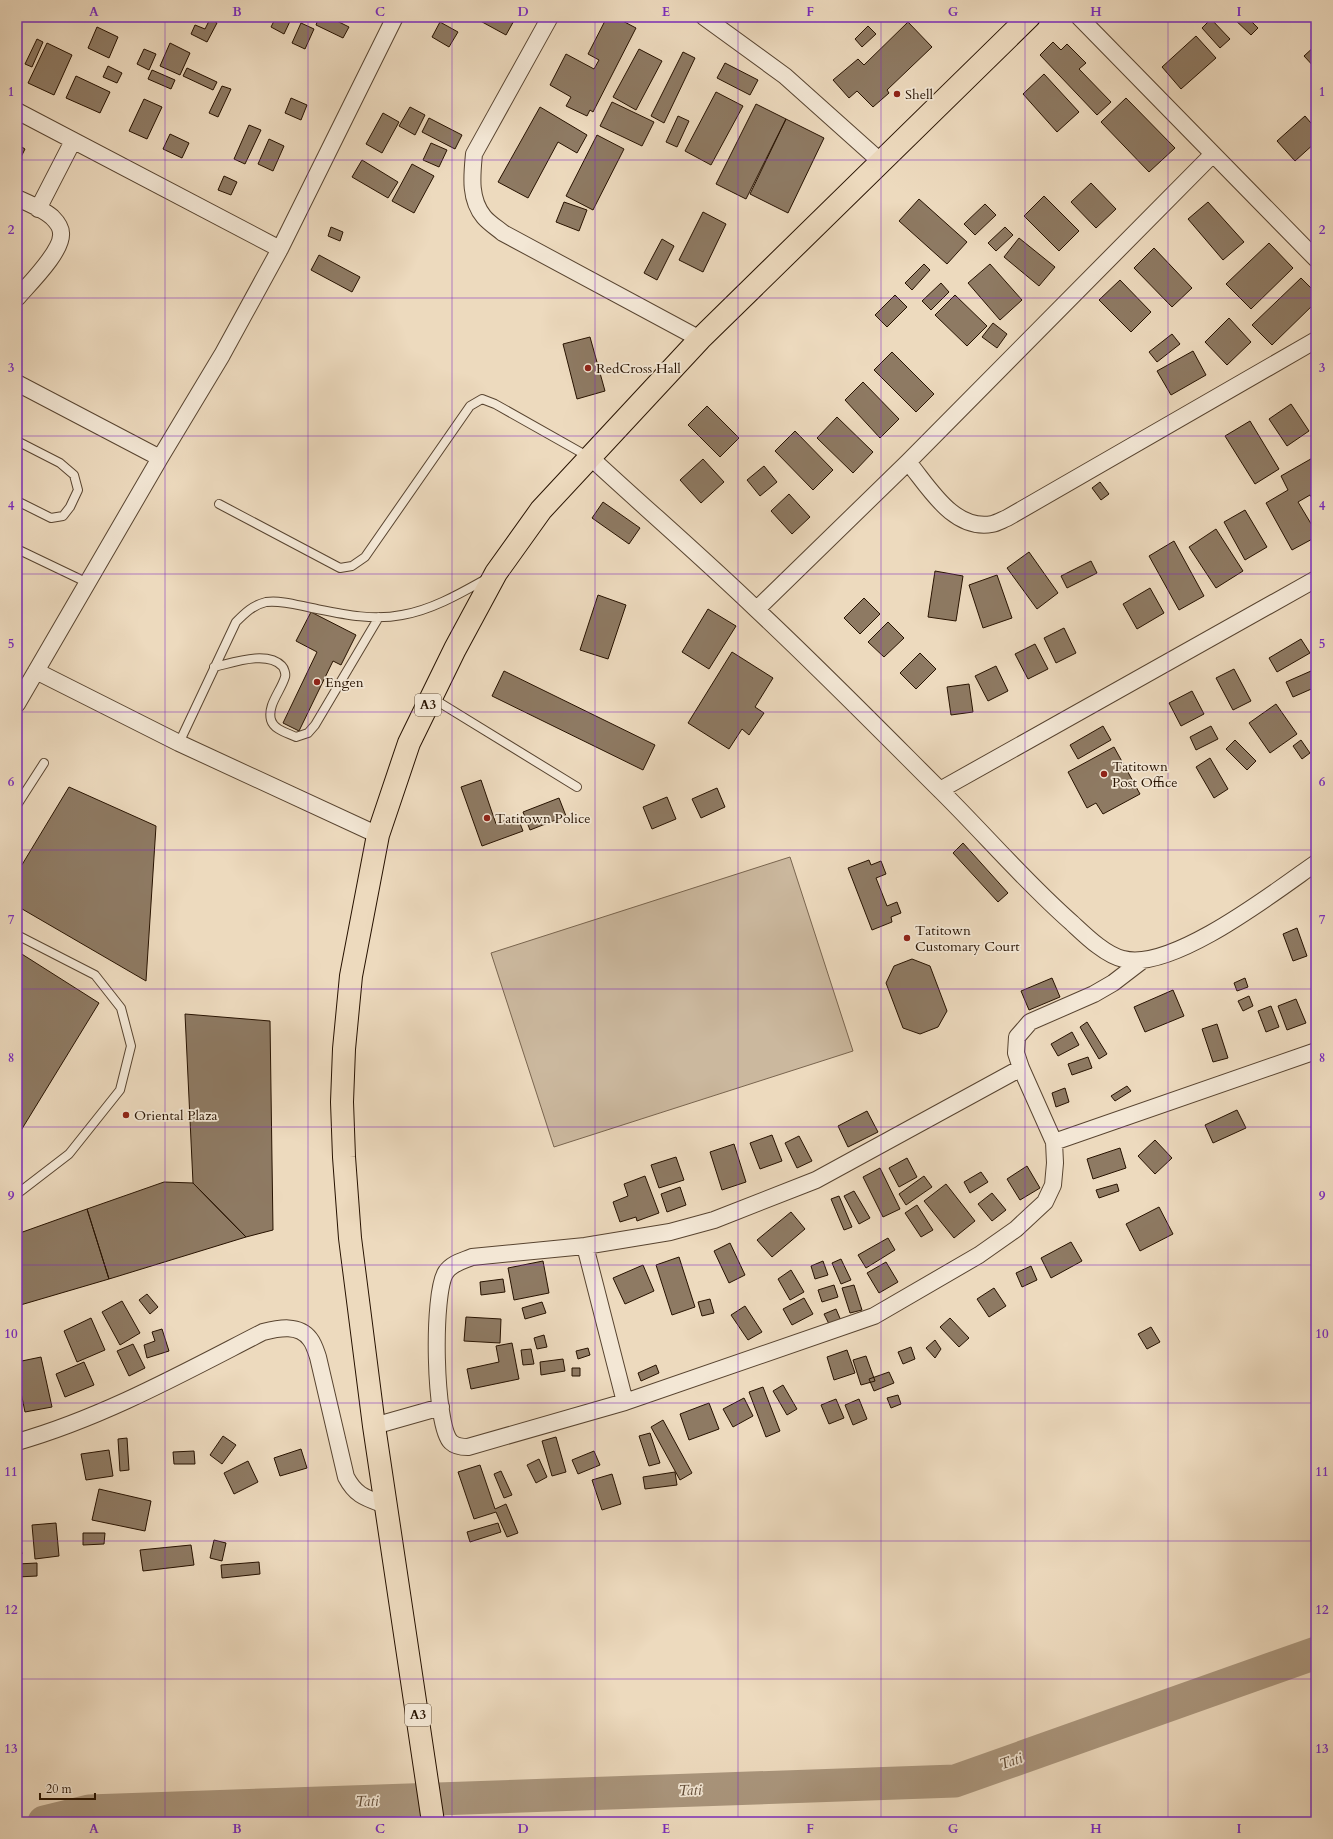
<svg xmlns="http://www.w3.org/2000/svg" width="1333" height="1839" font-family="Cardo,serif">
<rect width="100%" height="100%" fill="#eddabe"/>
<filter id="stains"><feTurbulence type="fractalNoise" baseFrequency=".005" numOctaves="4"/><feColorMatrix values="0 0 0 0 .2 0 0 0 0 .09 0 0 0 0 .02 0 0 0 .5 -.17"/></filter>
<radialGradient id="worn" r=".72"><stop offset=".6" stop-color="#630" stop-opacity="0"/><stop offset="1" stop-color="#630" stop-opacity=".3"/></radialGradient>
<path fill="#cbb89e" stroke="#79654f" d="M790 857 853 1051 554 1147 491 953Z"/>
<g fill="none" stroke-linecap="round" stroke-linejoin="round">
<path stroke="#aa967d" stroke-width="33" d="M44 1822 89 1811 955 1781 1316 1653"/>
</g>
<path fill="#8e7a63" stroke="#271200" d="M276 17H292L284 34 271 27Z
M319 17H329L349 27 343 38 316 25Z
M473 17H516L506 35Z
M607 17H615L636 28 593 112 590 110 587 116 566 106 571 97 550 85 566 54 594 69 599 60 588 54Z
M1232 17H1247L1258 28 1251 35Z
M210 19 217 23 207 42 191 34 195 25 205 29Z
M1211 19 1230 39 1220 48 1202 28Z
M440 22 458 32 449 47 432 37Z
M908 22 932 47 887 90 889 93 873 107 857 91 849 98 833 80 858 59 864 65Z
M301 23 314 29 305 49 292 43Z
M868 26 876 34 862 47 855 39Z
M97 27 118 37 109 58 88 48Z
M1196 36 1216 58 1181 89 1162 67Z
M37 39 43 42 32 67 25 64Z
M1053 42 1061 50 1067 44 1086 63 1079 69 1111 102 1097 115 1040 55Z
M47 43 72 55 54 95 28 83Z
M170 43 190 53 180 75 160 66Z
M1316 45V69L1304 56Z
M144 49 156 54 149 70 137 64Z
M639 49 662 61 636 110 613 97Z
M683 52 695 58 664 123 651 116Z
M725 63 758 80 750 95 717 78Z
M108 66 122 73 117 83 103 77Z
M187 68 217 82 213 90 183 76Z
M152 70 175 80 171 89 148 79Z
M1044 74 1079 112 1057 132 1023 94Z
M76 76 110 92 100 113 66 98Z
M222 86 231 89 218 117 209 113Z
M716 92 743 106 711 165 685 151Z
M291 98 307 105 301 120 285 113Z
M1126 98 1175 148 1149 172 1101 122Z
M144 99 162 107 147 139 129 131Z
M612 102 654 122 642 146 600 126Z
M756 104 786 119 746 199 716 184Z
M410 107 425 115 415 135 399 126Z
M540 107 587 135 577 153 558 142 528 198 498 182Z
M383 113 399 122 382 153 366 144Z
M678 116 689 121 677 147 666 142Z
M1305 116 1316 129V142L1295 161 1277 141Z
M429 118 462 135 455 149 422 132Z
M786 119 824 138 788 213 750 194Z
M249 125 261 130 245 164 234 159Z
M170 134 189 143 182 158 163 149Z
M597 135 624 149 593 210 566 196Z
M269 139 284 146 273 171 258 164Z
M431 143 447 150 439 167 423 160Z
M17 144 25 149 17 165Z
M362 160 398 182 388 198 352 177Z
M412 164 434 176 414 213 392 201Z
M224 176 237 182 231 195 218 190Z
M1091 183 1116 209 1096 228 1071 202Z
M1044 196 1079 231 1059 251 1024 216Z
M919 199 967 242 947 264 899 221Z
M564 202 587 210 579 231 556 222Z
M1208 202 1244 242 1223 260 1188 219Z
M985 204 996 215 975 235 964 224Z
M703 212 726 224 703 272 679 260Z
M331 227 343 232 340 241 328 236Z
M1005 227 1013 235 996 251 988 243Z
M1019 238 1055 267 1039 286 1004 257Z
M662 239 674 246 657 280 644 273Z
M1269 243 1293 268 1251 309 1226 284Z
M1154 248 1192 288 1172 307 1134 268Z
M319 255 360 277 352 292 311 270Z
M924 264 930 270 912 290 905 283Z
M990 264 1022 300 1000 320 968 283Z
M1301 278 1316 293V302L1272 345 1252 325Z
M1120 280 1151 312 1131 332 1099 300Z
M941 283 949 292 931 310 922 301Z
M895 295 907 307 887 327 875 315Z
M955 295 987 326 967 346 935 315Z
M1229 318 1251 342 1227 365 1205 342Z
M993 323 1007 334 997 348 982 337Z
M1172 334 1180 344 1157 362 1149 352Z
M590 337 605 391 577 399 563 344Z
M1193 351 1206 375 1171 395 1157 371Z
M892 352 934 394 916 412 874 370Z
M863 382 899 419 880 438 845 400Z
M1291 404 1309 431 1287 446 1269 419Z
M707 406 739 438 720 457 688 425Z
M837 417 873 452 853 473 817 438Z
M1250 421 1279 469 1255 484 1225 436Z
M795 431 833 470 813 490 775 451Z
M1316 456V504L1310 495 1298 502 1316 532V537L1292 550 1266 503 1288 490 1281 476Z
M703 459 724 482 701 503 680 480Z
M764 466 777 482 760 496 747 480Z
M1100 482 1109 494 1101 500 1092 488Z
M789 494 810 517 792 534 771 511Z
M603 502 640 528 629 544 592 518Z
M1245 510 1267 547 1245 560 1224 522Z
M1216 529 1243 571 1216 588 1189 547Z
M1174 541 1204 596 1179 610 1149 556Z
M1029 552 1058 593 1037 609 1007 568Z
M1091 561 1097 573 1067 588 1061 576Z
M935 571 963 576 956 621 928 617Z
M997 575 1012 618 983 628 969 585Z
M1150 588 1164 613 1137 629 1123 604Z
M598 595 626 605 608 659 580 650Z
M864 598 880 614 860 634 844 618Z
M708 609 736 626 709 669 682 652Z
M311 612 356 635 341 665 333 661 299 731 283 723 317 652 296 641Z
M888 622 904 638 884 657 868 642Z
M1064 628 1076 653 1056 663 1044 638Z
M1301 639 1310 653 1277 672 1269 658Z
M1035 644 1048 669 1028 679 1015 654Z
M732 652 773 678 755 707 764 713 749 735 742 729 729 749 688 723Z
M920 653 936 669 916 689 900 673Z
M996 666 1008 691 988 701 975 676Z
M1234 669 1251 701 1233 710 1216 678Z
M504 671 655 745 643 770 492 696Z
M1311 671 1316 682V687L1293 697 1286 682Z
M969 684 973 712 951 715 947 687Z
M1192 691 1204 714 1181 726 1169 703Z
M1276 704 1297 734 1270 753 1249 723Z
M1103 726 1111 740 1078 759 1070 745Z
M1211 726 1218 739 1196 750 1190 737Z
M1235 740 1256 761 1247 770 1226 749Z
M1301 740 1310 753 1302 759 1293 746Z
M1114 747 1140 794 1103 814 1096 803 1087 808 1068 772Z
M1210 758 1228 789 1214 798 1196 767Z
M481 780 496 824 517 816 523 831 482 846 461 787Z
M69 787 156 826 146 981 17 906V873Z
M717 788 725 807 701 818 692 799Z
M667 797 676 819 652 829 643 807Z
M559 798 566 816 530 830 523 812Z
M963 843 1008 893 998 902 953 853Z
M869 860 871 865 881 861 886 874 876 878 887 906 897 902 901 913 891 917 892 922 872 930 848 868Z
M1297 928 1307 956 1293 961 1283 934Z
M17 951 99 1003 17 1137Z
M912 959 930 966 947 1011 938 1027 920 1034 903 1028 886 983 894 966Z
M1052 978 1060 997 1029 1010 1021 991Z
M1245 978 1248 987 1237 991 1234 983Z
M1173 990 1184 1016 1145 1032 1134 1007Z
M1249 996 1253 1006 1243 1011 1238 1001Z
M1296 999 1306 1023 1287 1030 1278 1006Z
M1271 1006 1279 1027 1266 1032 1258 1011Z
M185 1014 270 1021 273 1230 246 1237 193 1183Z
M1087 1022 1107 1054 1099 1059 1080 1027Z
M1217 1024 1228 1058 1213 1062 1202 1029Z
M1072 1032 1079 1045 1058 1056 1051 1044Z
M1088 1057 1092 1068 1072 1075 1068 1064Z
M1127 1086 1131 1091 1115 1101 1111 1096Z
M1065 1088 1069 1102 1056 1107 1052 1093Z
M1237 1110 1246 1128 1213 1143 1205 1125Z
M867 1111 878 1132 848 1147 838 1126Z
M772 1135 782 1161 760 1169 750 1143Z
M799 1136 812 1161 797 1168 785 1143Z
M1155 1140 1172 1158 1155 1174 1138 1156Z
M734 1144 746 1182 722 1190 710 1152Z
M1120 1148 1126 1168 1093 1179 1087 1159Z
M676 1157 684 1180 659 1188 651 1165Z
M907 1158 917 1177 899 1187 889 1168Z
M1027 1166 1040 1188 1020 1200 1007 1179Z
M880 1168 900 1209 883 1217 863 1177Z
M981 1172 988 1182 970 1193 964 1182Z
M645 1176 659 1213 637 1221 636 1217 620 1222 613 1202 628 1196 624 1184Z
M924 1176 932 1187 906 1205 899 1194Z
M164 1182 193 1183 246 1237 109 1279 87 1209Z
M946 1184 975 1221 954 1238 924 1201Z
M1117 1184 1119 1191 1099 1198 1096 1190Z
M680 1187 686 1205 667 1212 661 1194Z
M854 1191 870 1218 859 1224 844 1196Z
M992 1193 1006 1210 992 1221 978 1204Z
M839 1196 852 1227 844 1230 831 1199Z
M917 1205 933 1230 921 1237 905 1213Z
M1159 1207 1173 1234 1140 1251 1126 1224Z
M87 1209 109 1279 17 1306V1234Z
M791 1212 805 1229 772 1257 757 1240Z
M888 1238 895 1250 866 1268 858 1255Z
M1071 1242 1082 1261 1051 1278 1041 1258Z
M730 1243 745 1275 729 1283 714 1251Z
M679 1257 695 1307 672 1315 656 1265Z
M841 1259 851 1280 841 1284 832 1263Z
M543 1261 549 1293 514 1300 508 1268Z
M823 1261 828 1275 815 1279 811 1266Z
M886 1262 898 1282 879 1293 867 1273Z
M643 1265 654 1291 625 1304 613 1278Z
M1031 1266 1037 1280 1022 1287 1016 1273Z
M791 1270 804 1292 790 1300 778 1279Z
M503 1279 505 1292 481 1295 480 1282Z
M834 1285 838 1297 822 1302 818 1290Z
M854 1285 862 1310 850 1313 842 1288Z
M994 1288 1006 1306 989 1317 977 1299Z
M147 1294 158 1307 150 1314 139 1300Z
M804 1298 813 1314 792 1325 783 1309Z
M710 1299 714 1313 702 1316 698 1302Z
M122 1301 140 1333 120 1345 102 1312Z
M542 1302 546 1313 525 1319 522 1308Z
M745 1306 762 1332 748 1340 731 1315Z
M836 1309 842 1323 831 1328 824 1314Z
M466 1317 501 1319 500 1343 464 1341Z
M91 1318 105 1350 77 1362 64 1331Z
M950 1318 969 1338 959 1347 940 1327Z
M1151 1327 1160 1342 1147 1349 1138 1334Z
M162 1329 169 1351 147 1358 144 1345 155 1341 152 1332Z
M544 1335 547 1347 537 1349 534 1338Z
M935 1340 941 1349 935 1358 926 1348Z
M512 1343 519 1379 471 1389 467 1369 499 1362 496 1346Z
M133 1344 145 1368 129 1376 117 1351Z
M911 1347 915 1359 903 1364 898 1352Z
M588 1348 590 1355 578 1359 576 1351Z
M531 1349 534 1364 523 1365 521 1350Z
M847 1350 855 1373 834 1380 827 1357Z
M866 1356 875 1381 861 1385 853 1360Z
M41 1357 52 1407 25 1412 17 1373V1362Z
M563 1359 565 1371 541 1375 540 1362Z
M84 1362 94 1385 65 1397 56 1374Z
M656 1365 659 1373 641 1381 638 1373Z
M572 1368H580V1376H572Z
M889 1372 894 1383 874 1391 869 1379Z
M783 1385 797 1409 787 1415 773 1391Z
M763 1387 780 1431 766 1437 749 1392Z
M898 1395 901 1404 891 1408 887 1398Z
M744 1398 753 1416 733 1427 723 1409Z
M836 1399 844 1418 829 1424 821 1405Z
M859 1399 867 1419 853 1425 845 1405Z
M709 1403 719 1429 689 1440 680 1414Z
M663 1420 692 1473 680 1480 651 1427Z
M650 1433 660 1463 649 1466 639 1436Z
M223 1436 236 1445 222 1464 210 1455Z
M556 1437 566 1472 552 1476 542 1441Z
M127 1438 129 1470 120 1471 118 1439Z
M301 1449 307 1468 280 1476 274 1458Z
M109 1450 113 1476 86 1480 81 1454Z
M194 1451 195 1464H174L173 1452Z
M594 1451 600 1465 578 1474 572 1460Z
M539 1459 547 1477 536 1483 527 1465Z
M248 1461 258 1482 234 1494 224 1473Z
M480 1465 495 1509 506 1504 518 1533 507 1537 496 1512 474 1519 458 1472Z
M501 1471 512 1495 504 1498 494 1474Z
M675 1472 677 1485 645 1489 643 1477Z
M612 1474 621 1504 602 1510 592 1480Z
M99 1489 151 1501 145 1531 92 1520Z
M56 1523 59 1556 35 1559 32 1525Z
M498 1523 501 1532 470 1542 467 1532Z
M83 1533H105L104 1544 83 1545Z
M19 1537 22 1554 17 1555V1538Z
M214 1540 226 1543 222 1561 210 1558Z
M191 1545 194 1565 143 1571 140 1550Z
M259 1562 260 1574 222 1578 221 1565Z
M37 1563V1576L17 1577V1564Z"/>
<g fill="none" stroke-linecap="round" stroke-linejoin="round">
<defs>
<path id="lane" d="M17 441 60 463 74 475 78 490 70 507 63 516 51 518 17 501
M219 504 340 568 352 566 365 557 470 406 482 399 495 404 589 457
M17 549 88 583
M214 667C232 663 267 650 282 666 284 668 286 674 285 677 281 691 267 705 271 720 274 730 288 733 296 737L308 733 315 725 379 617
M432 698 577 787
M179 743 236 622C245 613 253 605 266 602 281 600 297 605 312 608 342 614 372 621 402 615 432 610 461 593 486 579
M17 805 44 763
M17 935 95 975 121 1008 131 1046 120 1090 69 1154 17 1194"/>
<path id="street" d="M550 17 474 154C472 175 469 199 484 217 489 223 497 228 503 233L700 339
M704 17 785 76 880 161
M1079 17 1316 259
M17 111 280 249
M17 198C28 203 43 209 52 217 56 221 61 227 61 233 63 251 29 284 17 298
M38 209 73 141
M17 383 160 458
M590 457C645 508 702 557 756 609 818 667 877 727 937 787 983 832 1024 881 1072 923 1085 935 1105 955 1123 959 1172 972 1276 891 1316 863
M908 462C929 487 953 531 992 524 997 523 1002 520 1007 518L1316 340
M757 609 908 462 1213 154
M36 671 179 743 378 835
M17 704 160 458 222 355 280 249 395 17
M940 790 1316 579
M1021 1068 816 1180 714 1220 670 1232 585 1246 472 1257C463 1261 452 1263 446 1272 432 1292 434 1426 451 1442 455 1446 462 1447 468 1447L625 1402 874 1316 979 1255 1016 1229 1045 1202 1053 1185 1055 1163 1054 1142 1021 1068 1016 1053 1017 1037 1030 1022 1094 994 1113 983 1143 960
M1054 1142 1316 1051
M585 1246 625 1402
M374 1426 441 1407
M17 1442C104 1417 183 1373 263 1332 279 1328 299 1324 310 1339 314 1344 316 1351 318 1357L346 1477C356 1496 366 1498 385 1505"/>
<path id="highway" d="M433 1822 374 1426 350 1238 344 1157 342 1102 344 1049 351 976 378 835 409 743 455 649 496 573 541 510 700 339 1029 17"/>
</defs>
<use href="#lane" stroke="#584430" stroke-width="10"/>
<use href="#street" stroke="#584430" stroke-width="18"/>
<use href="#highway" stroke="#271200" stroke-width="24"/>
<use href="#lane" stroke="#f3e7d5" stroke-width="8"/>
<use href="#street" stroke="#f3e7d5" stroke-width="16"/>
<use href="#highway" stroke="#eddabe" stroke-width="22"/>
</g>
<path fill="none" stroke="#7b2cbf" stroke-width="1" stroke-opacity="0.55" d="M165 17V1822M308 17V1822M452 17V1822M595 17V1822M738 17V1822M881 17V1822M1025 17V1822M1168 17V1822M17 160H1316M17 298H1316M17 436H1316M17 574H1316M17 712H1316M17 850H1316M17 989H1316M17 1127H1316M17 1265H1316M17 1403H1316M17 1541H1316M17 1679H1316"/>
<g fill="#8f2418" stroke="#f3e7d5" stroke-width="1.5">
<circle cx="897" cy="94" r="4"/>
<circle cx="588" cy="368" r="4"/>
<circle cx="317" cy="682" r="4"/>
<circle cx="1104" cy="774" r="4"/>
<circle cx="487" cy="818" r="4"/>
<circle cx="907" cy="938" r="4"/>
<circle cx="126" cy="1115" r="4"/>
</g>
<g text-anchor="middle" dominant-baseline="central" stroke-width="3.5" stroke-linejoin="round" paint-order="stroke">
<g fill="#f3e7d5" stroke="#645240" stroke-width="1">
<rect x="415" y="694" width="26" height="22" rx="3"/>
<rect x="405" y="1704" width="26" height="22" rx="3"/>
</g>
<g font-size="13" font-weight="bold" fill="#271200">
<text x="428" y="705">A3</text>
<text x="418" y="1715">A3</text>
</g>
<g font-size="14" fill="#271200" stroke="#f3e7d5" text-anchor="start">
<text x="905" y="94">Shell</text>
<text x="596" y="368">RedCross Hall</text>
<text x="325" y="682">Engen</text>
<text x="1112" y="766">Tatitown<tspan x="1112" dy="16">Post Office</tspan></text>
<text x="495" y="818">Tatitown Police</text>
<text x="915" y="930">Tatitown<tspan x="915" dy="16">Customary Court</tspan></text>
<text x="134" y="1115">Oriental Plaza</text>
</g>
<g font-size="15" font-style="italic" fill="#624d38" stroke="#f3e7d5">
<text transform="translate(1011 1761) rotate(-19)">Tati</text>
<text transform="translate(690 1790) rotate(-2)">Tati</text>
<text transform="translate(367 1801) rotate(-2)">Tati</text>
</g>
</g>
<rect width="1333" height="1839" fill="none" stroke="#eddabe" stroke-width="44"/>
<path d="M40 1793v6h55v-6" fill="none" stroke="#271200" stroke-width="2"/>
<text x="46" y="1793" font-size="12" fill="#271200" stroke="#f3e7d5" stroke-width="3" paint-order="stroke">20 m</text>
<rect x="22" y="22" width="1289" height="1795" fill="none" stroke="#7b2cbf" stroke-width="1.5"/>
<g font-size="13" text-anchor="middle" font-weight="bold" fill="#7b2cbf">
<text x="94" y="16">A</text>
<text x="237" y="16">B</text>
<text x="380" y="16">C</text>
<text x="523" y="16">D</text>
<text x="666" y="16">E</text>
<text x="810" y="16">F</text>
<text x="953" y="16">G</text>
<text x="1096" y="16">H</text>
<text x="1239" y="16">I</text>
<text x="11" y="96">1</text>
<text x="1322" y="96">1</text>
<text x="11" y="234">2</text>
<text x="1322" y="234">2</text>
<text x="11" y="372">3</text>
<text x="1322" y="372">3</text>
<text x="11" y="510">4</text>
<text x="1322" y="510">4</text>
<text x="11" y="648">5</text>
<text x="1322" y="648">5</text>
<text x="11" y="786">6</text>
<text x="1322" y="786">6</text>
<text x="11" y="924">7</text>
<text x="1322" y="924">7</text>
<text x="11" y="1062">8</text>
<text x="1322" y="1062">8</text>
<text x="11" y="1200">9</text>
<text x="1322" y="1200">9</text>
<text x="11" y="1338">10</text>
<text x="1322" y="1338">10</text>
<text x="11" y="1476">11</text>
<text x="1322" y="1476">11</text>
<text x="11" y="1614">12</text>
<text x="1322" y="1614">12</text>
<text x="11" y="1753">13</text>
<text x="1322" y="1753">13</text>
<text x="94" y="1833">A</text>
<text x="237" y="1833">B</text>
<text x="380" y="1833">C</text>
<text x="523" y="1833">D</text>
<text x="666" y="1833">E</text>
<text x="810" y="1833">F</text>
<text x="953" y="1833">G</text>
<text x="1096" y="1833">H</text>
<text x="1239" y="1833">I</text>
</g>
<rect width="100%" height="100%" filter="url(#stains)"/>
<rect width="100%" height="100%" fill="url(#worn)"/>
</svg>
